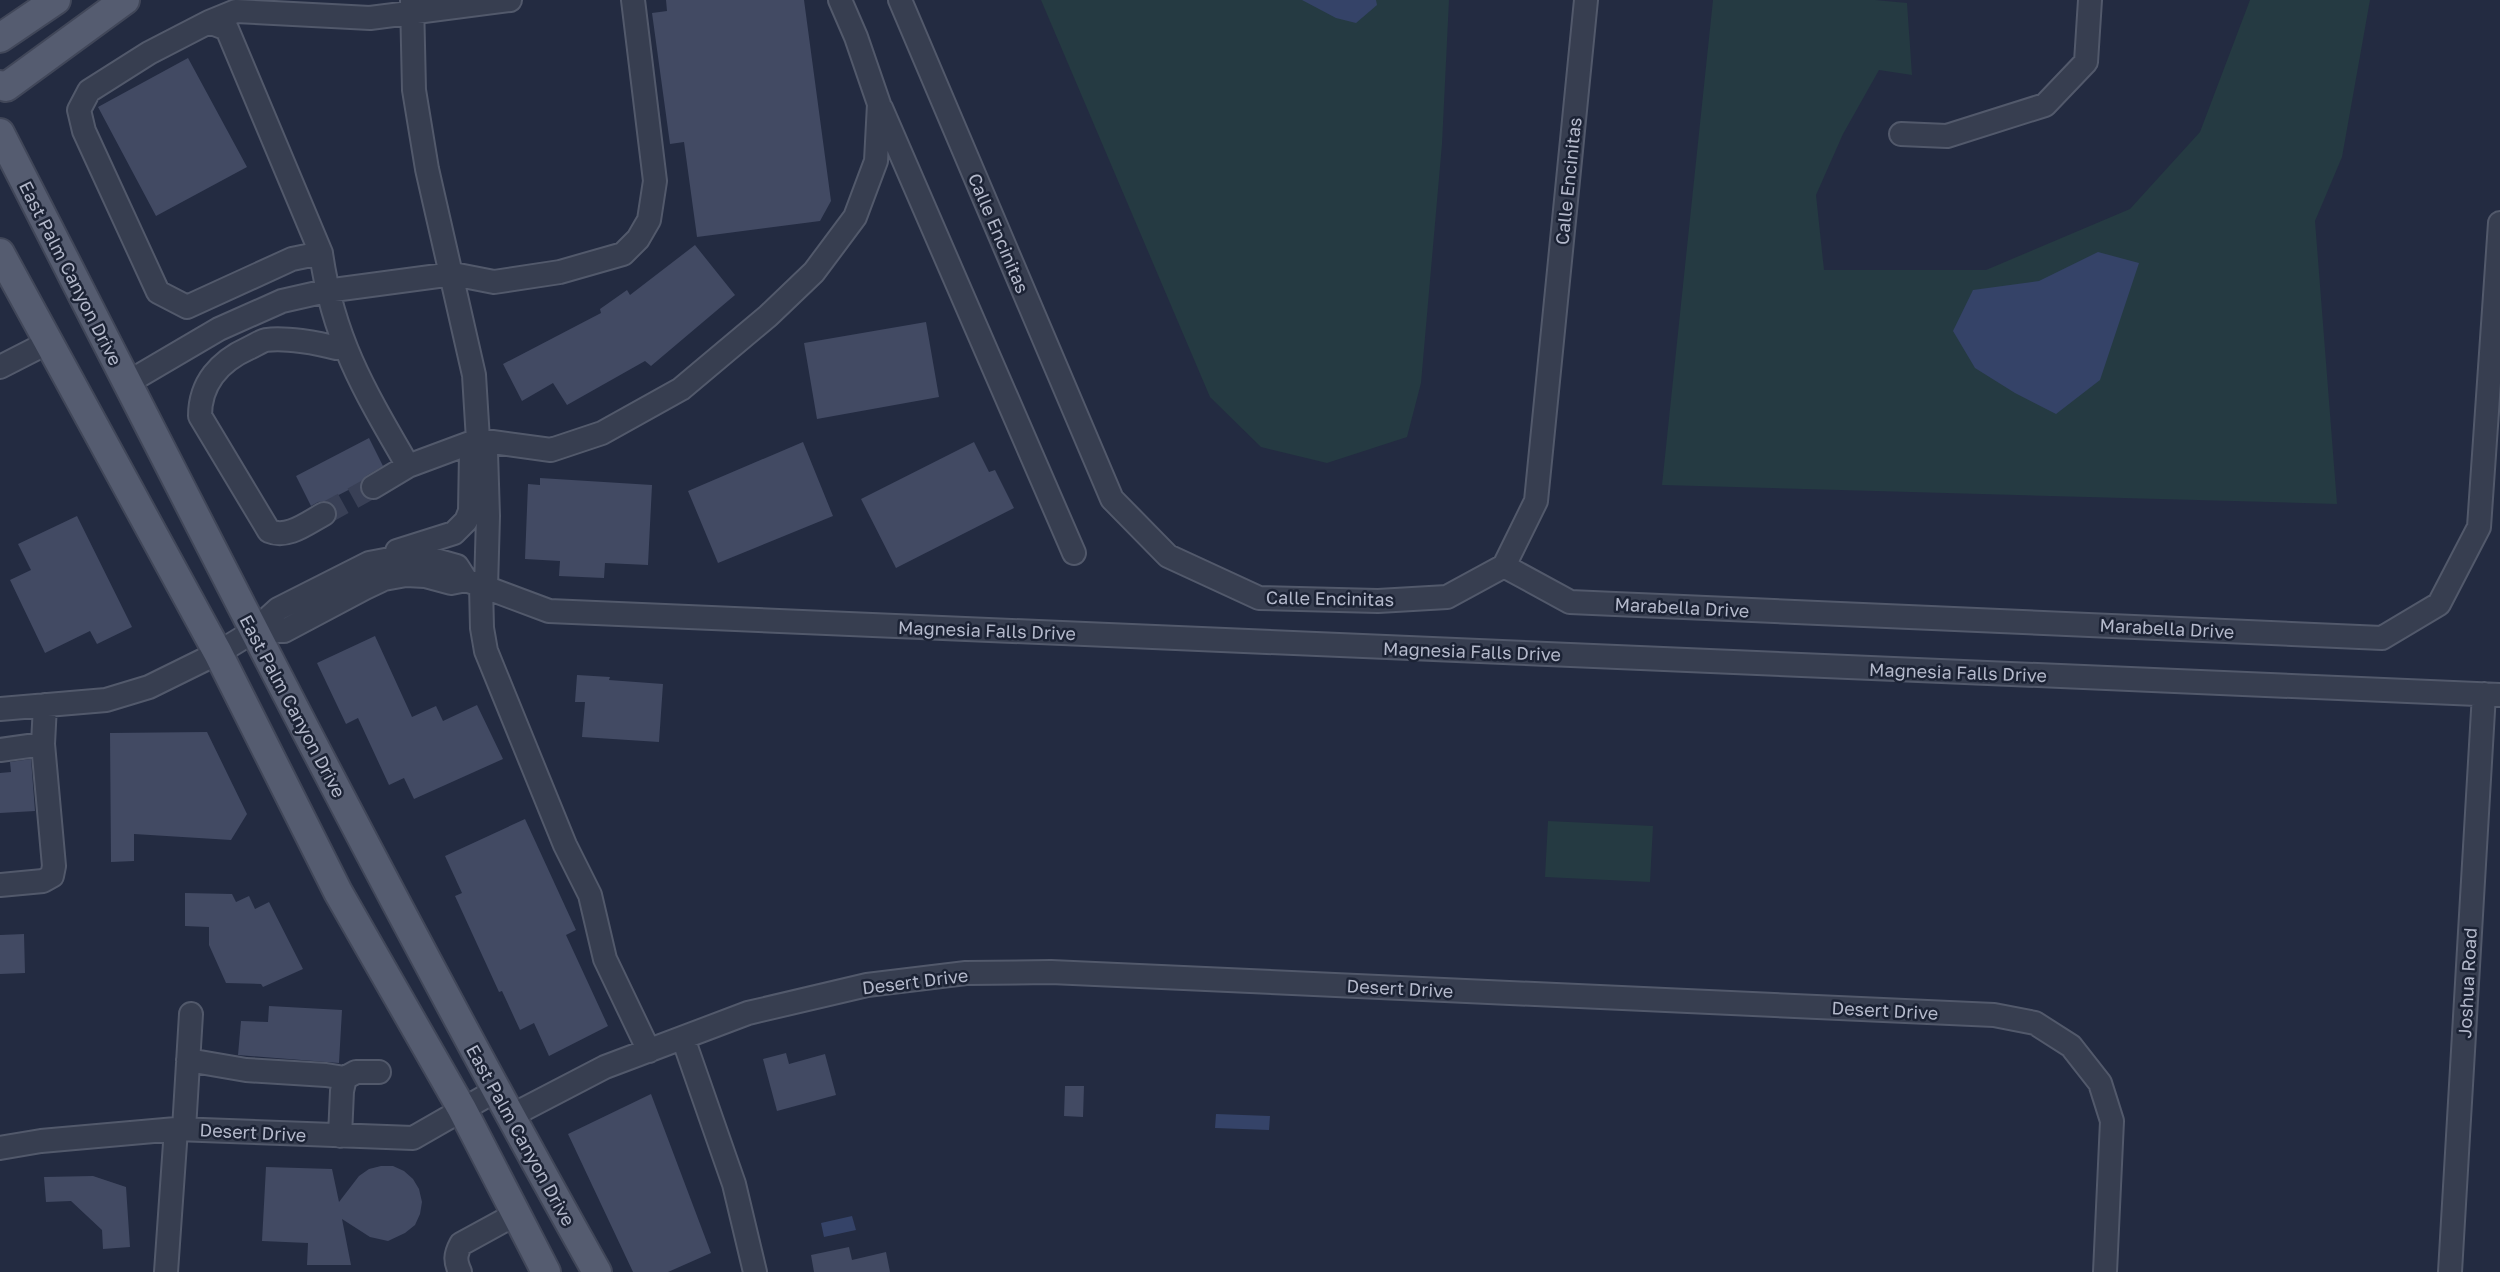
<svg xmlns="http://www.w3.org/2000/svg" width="2500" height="1272" font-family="'Golos Text',sans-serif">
<rect width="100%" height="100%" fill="#232b41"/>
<path fill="#253a42" d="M1041 0H1449L1442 144 1421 383 1407 437 1327 463 1261 447 1210 397Z
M1713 0H1875L1907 3 1912 75 1879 70 1843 134 1816 195 1824 270H1986L2130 209 2200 132 2250 0H2370L2342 157 2315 221 2337 504 1662 485Z
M1548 821 1653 826 1650 882 1545 877Z"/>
<path fill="#354368" d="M1302 0H1376L1377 5 1356 23 1336 18Z
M2098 252 2139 263 2100 380 2056 414 2015 393 1975 368 1953 331 1973 290 2039 281Z
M1216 1114 1270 1116 1269 1130 1215 1128Z
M852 1216 856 1230 824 1237 821 1223Z"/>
<path fill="#424a63" d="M666 0H804L831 201 820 221 697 237 684 142 670 144 652 13 667 11Z
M188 58 247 167 156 216 98 107Z
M695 245 735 295 651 366 645 361 567 405 553 383 522 401 503 364 601 313 600 309 627 290 630 295Z
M926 322 939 397 817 419 804 343Z
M369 438 383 466 366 476 360 484 327 501 318 502 311 506 296 476Z
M803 442 833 516 718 563 688 491Z
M974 442 989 472 995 470 1014 508 896 568 861 499Z
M540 478 652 485 648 565 605 563 604 578 559 576 560 561 525 559 528 484 540 485Z
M77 516 132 627 97 644 90 631 45 653 10 580 31 570 18 544Z
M375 636 412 717 436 706 443 721 477 705 503 759 414 799 404 778 389 785 358 718 346 724 317 663Z
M577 675 610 677 609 680 663 684 659 742 582 737 585 702H575Z
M207 732 247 814 231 840 134 834V861L111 862 110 733Z
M31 759 35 811 0 813V773L11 772 10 762Z
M525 819 576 930 566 935 608 1026 549 1056 534 1023 520 1030 502 991 499 992 455 896 462 893 445 856Z
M185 893 232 894 236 902 249 896 255 909 269 902 303 969 263 987 261 984 226 983 209 945V927L185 926Z
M24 934 25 973 0 974V935Z
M269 1006 342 1010 339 1063 238 1055 241 1021 268 1022Z
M786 1053 789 1064 825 1054 836 1095 777 1111 763 1059Z
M1065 1086H1084L1083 1117 1064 1116Z
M651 1094 711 1253 668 1272H633L568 1134Z
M381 1166H393L404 1171 413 1179 419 1189 422 1202 420 1214 415 1225 405 1233 388 1241 370 1237 342 1219 351 1265H307L308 1243 262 1241 266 1167 332 1169 339 1202 359 1176 369 1169Z
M93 1176 126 1187 130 1247 103 1249 102 1230 71 1201 46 1202 44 1177Z
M849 1247 852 1260 886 1252 890 1272H814L811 1255Z"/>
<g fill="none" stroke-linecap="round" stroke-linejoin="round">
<path stroke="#394056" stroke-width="22" stroke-dasharray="22 11" stroke-linecap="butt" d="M324 514 373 487"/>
<defs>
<path id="minor" d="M412 0 414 90 427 169 474 375 478 440 486 452 488 516 486 588
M900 0 1112 499 1168 556 1259 598 1378 601 1447 597 1504 566 1536 501 1586 0
M209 22 236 11 370 18 510 0
M881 108 1074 553
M1901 134 1947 136 2045 105 2086 62 2090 0
M321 253 292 259 187 307 158 292 84 131 79 110 89 91 149 53 209 22 227 29 321 253C333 339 365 392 408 466L478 440 551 450 602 433 681 389 768 316 814 272 855 217 876 161 879 104 856 37 840 0
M0 367 49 342
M127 383 219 329 282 301 326 291 453 274 494 282 560 272 623 254 638 239 649 220 655 181 633 0
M373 487 408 466
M324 514C307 523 288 539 269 531L200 416C200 383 220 361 249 348 254 346 261 341 266 340 284 337 319 343 336 348
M397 551 454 533 466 521 470 511 471 453 475 447
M1504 566 1570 602 2382 638 2439 604 2479 527 2500 223
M481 586 482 628 486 651 565 845 590 895 605 959 649 1051
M254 631H284L365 588 384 579 406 575 425 576 451 583 466 580 549 611 2500 695
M0 709 106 700 149 687 218 653 254 631 278 609 369 563 406 556 425 557 457 566 466 580
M0 750 43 744
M0 885 43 881 52 876 54 866 43 744 45 705
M683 1038 734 1184 755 1272
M188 1060 246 1070 326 1075 345 1078
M509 1117 605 1067 748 1013 867 985 966 973 1051 972 1994 1015 2035 1023 2071 1046 2100 1083 2112 1121 2105 1272
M184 1129 191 1014
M340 1136 342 1091 345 1078 356 1072H379
M0 1148 41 1141 176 1129 413 1138 495 1091
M166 1272 176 1129
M460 1272C455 1261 455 1255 461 1244L516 1214
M2450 1272 2484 694"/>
<path id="major" d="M0 38 56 0
M0 85 6 87 125 0
M0 133C195 515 387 898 597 1272
M0 253 218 653 338 892 462 1109 546 1272"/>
</defs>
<use href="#minor" stroke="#52596b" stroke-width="26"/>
<use href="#major" stroke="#414759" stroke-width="32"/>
<use href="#minor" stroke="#373e50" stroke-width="22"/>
<use href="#major" stroke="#555c70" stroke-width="28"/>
</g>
<g text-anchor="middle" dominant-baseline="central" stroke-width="5" stroke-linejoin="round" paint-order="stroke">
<g font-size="18" fill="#b4b9cb" stroke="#1c2335">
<text transform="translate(1568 181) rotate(-84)">Calle Encinitas</text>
<text transform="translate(999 233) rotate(67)">Calle Encinitas</text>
<text transform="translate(71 273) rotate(63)">East Palm Canyon Drive</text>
<text transform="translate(1330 598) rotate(1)">Calle Encinitas</text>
<text transform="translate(1682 607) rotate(3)">Marabella Drive</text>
<text transform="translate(2167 628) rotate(3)">Marabella Drive</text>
<text transform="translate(987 630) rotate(2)">Magnesia Falls Drive</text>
<text transform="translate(1472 651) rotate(2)">Magnesia Falls Drive</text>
<text transform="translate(1958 672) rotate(2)">Magnesia Falls Drive</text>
<text transform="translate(293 706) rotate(62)">East Palm Canyon Drive</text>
<text transform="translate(915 981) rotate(-7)">Desert Drive</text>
<text transform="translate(2467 983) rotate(-87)">Joshua Road</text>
<text transform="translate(1400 988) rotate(3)">Desert Drive</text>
<text transform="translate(1885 1010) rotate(3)">Desert Drive</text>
<text transform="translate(253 1132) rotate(3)">Desert Drive</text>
<text transform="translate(521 1135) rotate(61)">East Palm Canyon Drive</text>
</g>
</g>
</svg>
